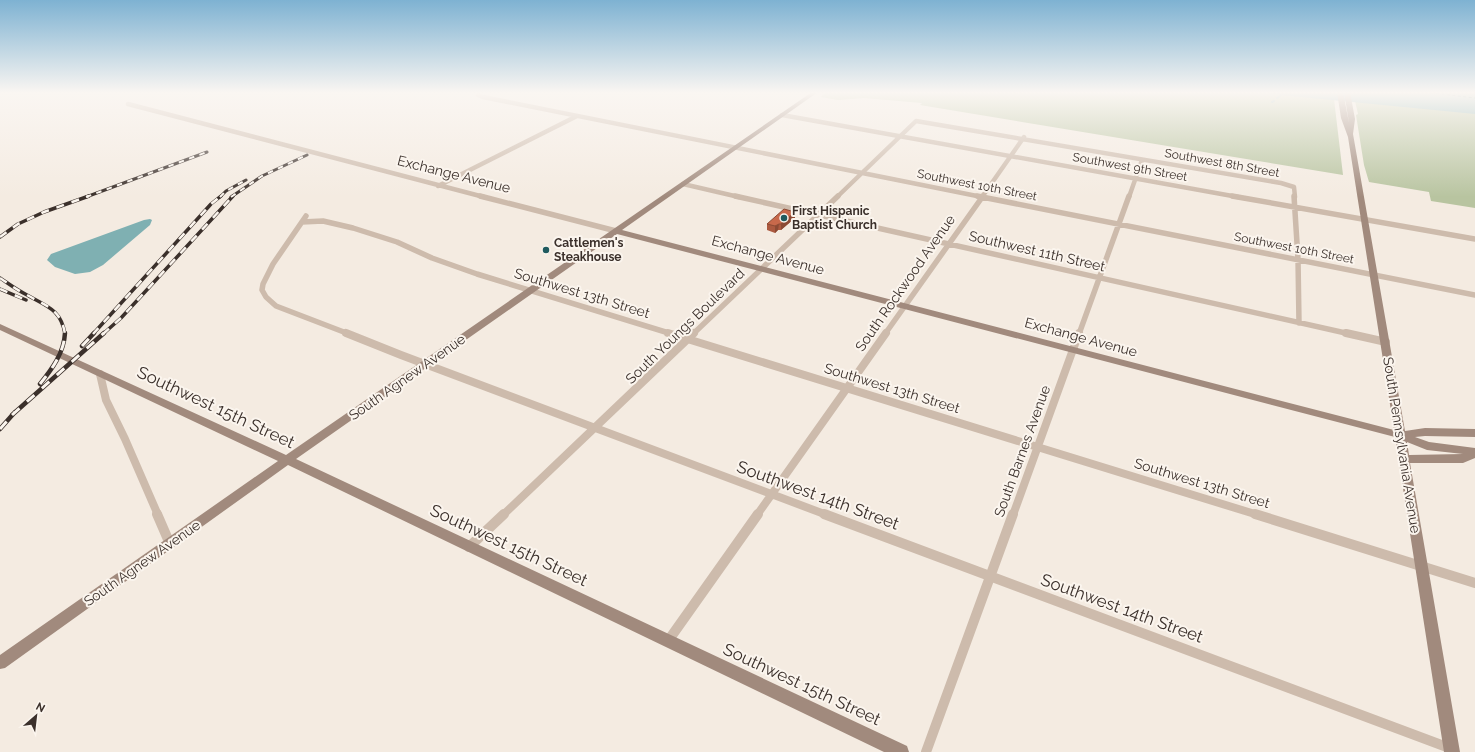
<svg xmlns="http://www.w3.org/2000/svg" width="1475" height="752" font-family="Raleway,sans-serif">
<rect width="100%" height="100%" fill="#f4ebe1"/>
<path fill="#b8c4a0" d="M825 92H1260L1334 99 1343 175 920 105 922 103 864 98 838 100 821 97Z
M1353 92H1475V208L1431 201 1429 192 1369 182 1364 165 1356 115 1358 114Z"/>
<path fill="#7fb0b2" d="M1260 92H1475V114L1281 95Z
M150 219 152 220 150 225 103 265 90 272 75 274 55 267 47 260 51 254 144 220Z"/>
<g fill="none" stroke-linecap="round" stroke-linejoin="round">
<path stroke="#7fb0b2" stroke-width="2" d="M1277 98 1281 95
M1272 102 1274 101"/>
<path stroke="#1f5a5e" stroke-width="1" stroke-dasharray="3 2.5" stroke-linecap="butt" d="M1425 92 1475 98"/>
<path stroke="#cdbbac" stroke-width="4.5" d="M479 92 478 95 483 97 982 197
M128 104 484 197
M782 115 1238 197
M683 184 739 197
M438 186 577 116
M837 197 916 121 1281 183 1294 187 1295 197
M982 197 1024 137
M1129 197 1142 160"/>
<path stroke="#cdbbac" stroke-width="5.5" d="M480 196 616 231
M735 196 1350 334
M977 196 1475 295
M1232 196 1475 239
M1294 196 1298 259 1299 323
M306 216 273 264 263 284 262 290 266 297 276 306 349 334
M302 222 323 221 353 228 397 242 432 258 477 274 672 334
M693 334 838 196
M885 334 983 196
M1079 334 1129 196"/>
<path stroke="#cdbbac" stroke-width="8" d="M346 333 401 355 827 515
M668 333 1258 515
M1346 333 1386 342
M100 374 106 400 125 439 158 515
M503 515 694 333
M757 515 886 333
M1013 515 1079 333"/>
<path stroke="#cdbbac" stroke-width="10" d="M157 514 170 544
M824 514 1452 749
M1255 514 1475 583
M469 547 504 514
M668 641 758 514
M926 752 1013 514"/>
<path fill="#a18a7d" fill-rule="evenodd" d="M812 92H818L622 230 1394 430 1348 137 1341 118 1337 92H1343L1349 123 1344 92H1350L1355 119 1353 134 1405 431 1425 428 1475 429V437L1425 436 1415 437 1429 442 1475 448V458L1463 463H1410L1460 752H1444L1395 437 617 234 296 459 907 746 909 752H884L288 465 5 668 0 669V655L278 461 0 330V324L286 455ZM1407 442 1427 450 1463 454 1409 455Z"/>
<defs>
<path id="rail-far2" d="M86 197 207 152
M220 197 226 191 246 180
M231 197 262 176 307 155"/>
<path id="rail-far1" d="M0 237 18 224 44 212 89 196
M0 278C9 284 17 290 27 295 46 306 61 309 65 334
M0 289 26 300
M93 334 211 204 221 196
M103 334 121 318 233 196"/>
<path id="rail" d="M82 346 94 333
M40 384C52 369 64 353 65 333
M12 415 104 333
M0 429 15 412"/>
</defs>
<use href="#rail-far2" stroke="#3b302b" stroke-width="3"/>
<use href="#rail-far1" stroke="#3b302b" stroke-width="3.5"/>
<use href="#rail" stroke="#3b302b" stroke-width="4.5"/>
<use href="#rail-far2" stroke="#fbf5ee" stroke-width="2" stroke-dasharray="5.5" stroke-linecap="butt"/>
<use href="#rail-far1" stroke="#fbf5ee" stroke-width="2.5" stroke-dasharray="8" stroke-linecap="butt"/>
<use href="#rail" stroke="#fbf5ee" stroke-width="3" stroke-dasharray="10" stroke-linecap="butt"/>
</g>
<path fill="#ac5a40" d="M795 212V218L781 230H778L775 233 767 230V224Z"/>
<path fill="#8c4a34" d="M795 212V218L781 230V224Z
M779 224 778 230 775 233V226Z"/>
<path fill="#c8694b" stroke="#8c4a34" d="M784 209 795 212 781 224H779L775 226 767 224Z"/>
<linearGradient id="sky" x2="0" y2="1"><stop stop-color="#7eb2d2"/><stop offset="0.47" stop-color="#faf6f2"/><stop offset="1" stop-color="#faf6f2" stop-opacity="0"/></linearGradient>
<rect width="1475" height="197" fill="url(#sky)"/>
<g fill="#1f5a5e" stroke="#fbf5ee" stroke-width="1.5">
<circle cx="784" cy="218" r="4"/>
<circle cx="546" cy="250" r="4"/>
</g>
<g text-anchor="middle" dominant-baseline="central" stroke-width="4" stroke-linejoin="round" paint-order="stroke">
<g font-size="12" fill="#3b302b" stroke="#fbf5ee">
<text transform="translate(1222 163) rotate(10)">Southwest 8th Street</text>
<text transform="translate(1130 167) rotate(10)">Southwest 9th Street</text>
<text transform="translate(977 185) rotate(11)">Southwest 10th Street</text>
<text transform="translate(1294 248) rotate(11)">Southwest 10th Street</text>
</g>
<g font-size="12" font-weight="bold" fill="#3b302b" stroke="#fbf5ee" text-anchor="start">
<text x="792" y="211">First Hispanic<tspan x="792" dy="14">Baptist Church</tspan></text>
<text x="554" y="243">Cattlemen's<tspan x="554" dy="14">Steakhouse</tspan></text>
</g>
<g font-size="14" fill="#3b302b" stroke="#fbf5ee">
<text transform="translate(454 174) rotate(14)">Exchange Avenue</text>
<text transform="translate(1037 251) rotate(13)">Southwest 11th Street</text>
<text transform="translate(768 255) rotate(15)">Exchange Avenue</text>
<text transform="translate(905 283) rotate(-55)">South Rockwood Avenue</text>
<text transform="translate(582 293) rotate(17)">Southwest 13th Street</text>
<text transform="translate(685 326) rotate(-44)">South Youngs Boulevard</text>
<text transform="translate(1081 337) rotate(15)">Exchange Avenue</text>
<text transform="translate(407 377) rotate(-35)">South Agnew Avenue</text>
<text transform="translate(892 388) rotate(17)">Southwest 13th Street</text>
<text transform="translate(1402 445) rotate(81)">South Pennsylvania Avenue</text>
<text transform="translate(1022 451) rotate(-70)">South Barnes Avenue</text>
<text transform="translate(1202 483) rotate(17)">Southwest 13th Street</text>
<text transform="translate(142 563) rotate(-35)">South Agnew Avenue</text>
</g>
<g font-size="17" fill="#3b302b" stroke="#fbf5ee">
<text transform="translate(216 407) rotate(25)">Southwest 15th Street</text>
<text transform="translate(818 495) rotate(20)">Southwest 14th Street</text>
<text transform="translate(509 545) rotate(25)">Southwest 15th Street</text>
<text transform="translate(1122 608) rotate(20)">Southwest 14th Street</text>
<text transform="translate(802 684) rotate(25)">Southwest 15th Street</text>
</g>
</g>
<g transform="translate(36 716) rotate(28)" stroke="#fbf5ee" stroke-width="3" paint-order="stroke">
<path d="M0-3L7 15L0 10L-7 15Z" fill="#3b302b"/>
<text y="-6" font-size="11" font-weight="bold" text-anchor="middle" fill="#3b302b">N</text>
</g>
</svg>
